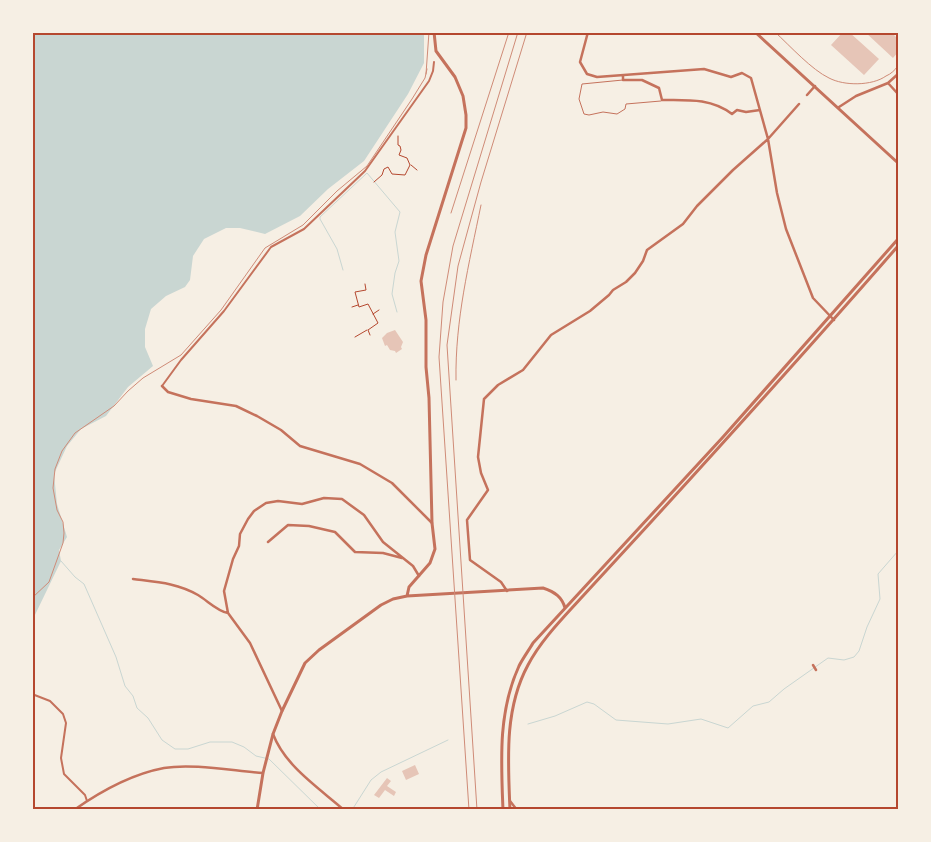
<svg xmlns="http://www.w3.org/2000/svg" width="931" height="842" font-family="Lato,sans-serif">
<rect width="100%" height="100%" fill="#f6efe4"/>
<path fill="#c9d6d2" d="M33 32 424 33V63L408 94 364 161 328 189 300 216 265 234 240 228H226L204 239 193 256 190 280 185 287 166 296 151 309 145 329V347L153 366 128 387 106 416 81 429 67 446 54 474 57 504 67 537 59 550 61 561 33 619Z"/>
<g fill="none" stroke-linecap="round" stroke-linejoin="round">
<path stroke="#c9d6d2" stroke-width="1" d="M343 270 337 249 320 219V217L367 173 400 212 395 232 399 261 395 273 392 294 397 312
M61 561 75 577 84 584 116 657 125 686 133 696 137 708 148 718 162 740 175 749H188L210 742H232L244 747 256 756 269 759 321 810
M528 724 555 716 587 702 594 704 616 720 668 724 701 719 728 728 753 706 769 702 784 689 828 658 844 660 854 657 859 651 867 627 880 599 878 574 898 551
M352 810 371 780 381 772 448 740"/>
</g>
<path fill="#e6c5b7" d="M843 32H849L879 59 864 75 831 45Z
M865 32H891L898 39V52L893 58Z
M395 330 403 342 401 347 402 349 396 353 395 351 390 350 387 345 385 346 382 338 387 333Z
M415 765 419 774 406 780 402 771Z
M387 778 391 781 387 786 396 792 394 796 385 790 379 798 374 795Z"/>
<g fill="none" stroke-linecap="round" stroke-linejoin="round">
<path stroke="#b5482f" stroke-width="1" d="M411 165 417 170
M374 182 382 175 384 169 388 167 392 174 405 175 410 165 407 158 399 155 401 150 400 146 398 145V136
M365 284 366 290 355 292 359 307 368 304 378 323 368 330 370 335
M352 307 358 305
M373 314 379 310
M355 337 367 330"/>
<path stroke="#c5725c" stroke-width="1" d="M623 80 582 84 579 99 584 114 589 115 603 112 617 114 625 109 626 104 661 101"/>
<path stroke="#c5725c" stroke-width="2" d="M162 386 181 360 224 311 271 247 304 229 365 171 429 81 433 71 434 62
M32 694 50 701 63 714 66 723 61 758 64 774 85 795 87 801"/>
<path stroke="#c5725c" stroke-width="2.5" d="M588 32 580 62 587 74 597 77 704 69 731 77 742 73 751 78 768 139 777 193 786 229 813 298 834 320
M623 76V80H642L659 88 662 100C687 100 711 98 732 114L737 110 746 112 760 110
M888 83 898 94
M807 95 815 86
M839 107 856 96 888 83 898 74
M162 386 168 392 191 399 236 406 257 416 281 430 300 446 360 464 392 483 432 523
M268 542 288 525 309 526 335 532 355 552 383 553 402 558
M133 579C157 582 177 583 198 595 208 601 217 611 228 613
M507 591 501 582 470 560 467 520 488 490 481 473 478 457 484 399 498 385 523 370 551 335 590 311 609 295 613 290 626 282 635 273 643 261 647 250 683 224 697 206 733 170 768 139 799 104
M813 665 816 670
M282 711 250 643 228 613 224 591 233 559 239 546 240 534 248 519 254 511 266 503 278 501 302 504 324 498 342 499 364 515 383 542 413 566 419 576
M273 734C285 766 319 788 344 810
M510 801 517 810
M74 810C101 791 132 774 164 768 192 763 234 771 263 773"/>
<path stroke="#c5725c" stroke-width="3" d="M755 32 898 163
M407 596 409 587 430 563 435 549 432 523 429 398 426 367V320L421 281 426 255 466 128V115L463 96 455 77 436 51 434 32
M257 810 263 773 273 734 282 711 305 663 319 650 381 605 393 599 407 596 543 588C555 592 562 597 565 608
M503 810C501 760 498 712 519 666 523 658 529 650 533 643L723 437 898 239
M510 810C508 761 504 709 528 665 541 640 563 618 582 597 605 572 628 547 651 522 734 431 817 339 898 246"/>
<path stroke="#cf8b77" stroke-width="1" d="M775 32C790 46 812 70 829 78 844 86 872 86 886 76 891 74 895 70 898 66
M426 74 429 32
M451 213 509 32
M456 380C455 320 469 264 481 205
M32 598 49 582 63 543 64 533 63 522 57 510 53 488 55 469 62 451 75 433 114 406 128 391 143 378 181 355 221 310 265 248 303 225 337 191 367 166 412 99 425 78 427 69
M469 810 439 357 443 302 453 246 518 32
M477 810 447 345 458 266 481 182 527 32"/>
</g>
<rect width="931" height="842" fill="none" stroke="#f6efe4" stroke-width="68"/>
<rect x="34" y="34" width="863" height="774" fill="none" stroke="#b5482f" stroke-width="2"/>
</svg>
